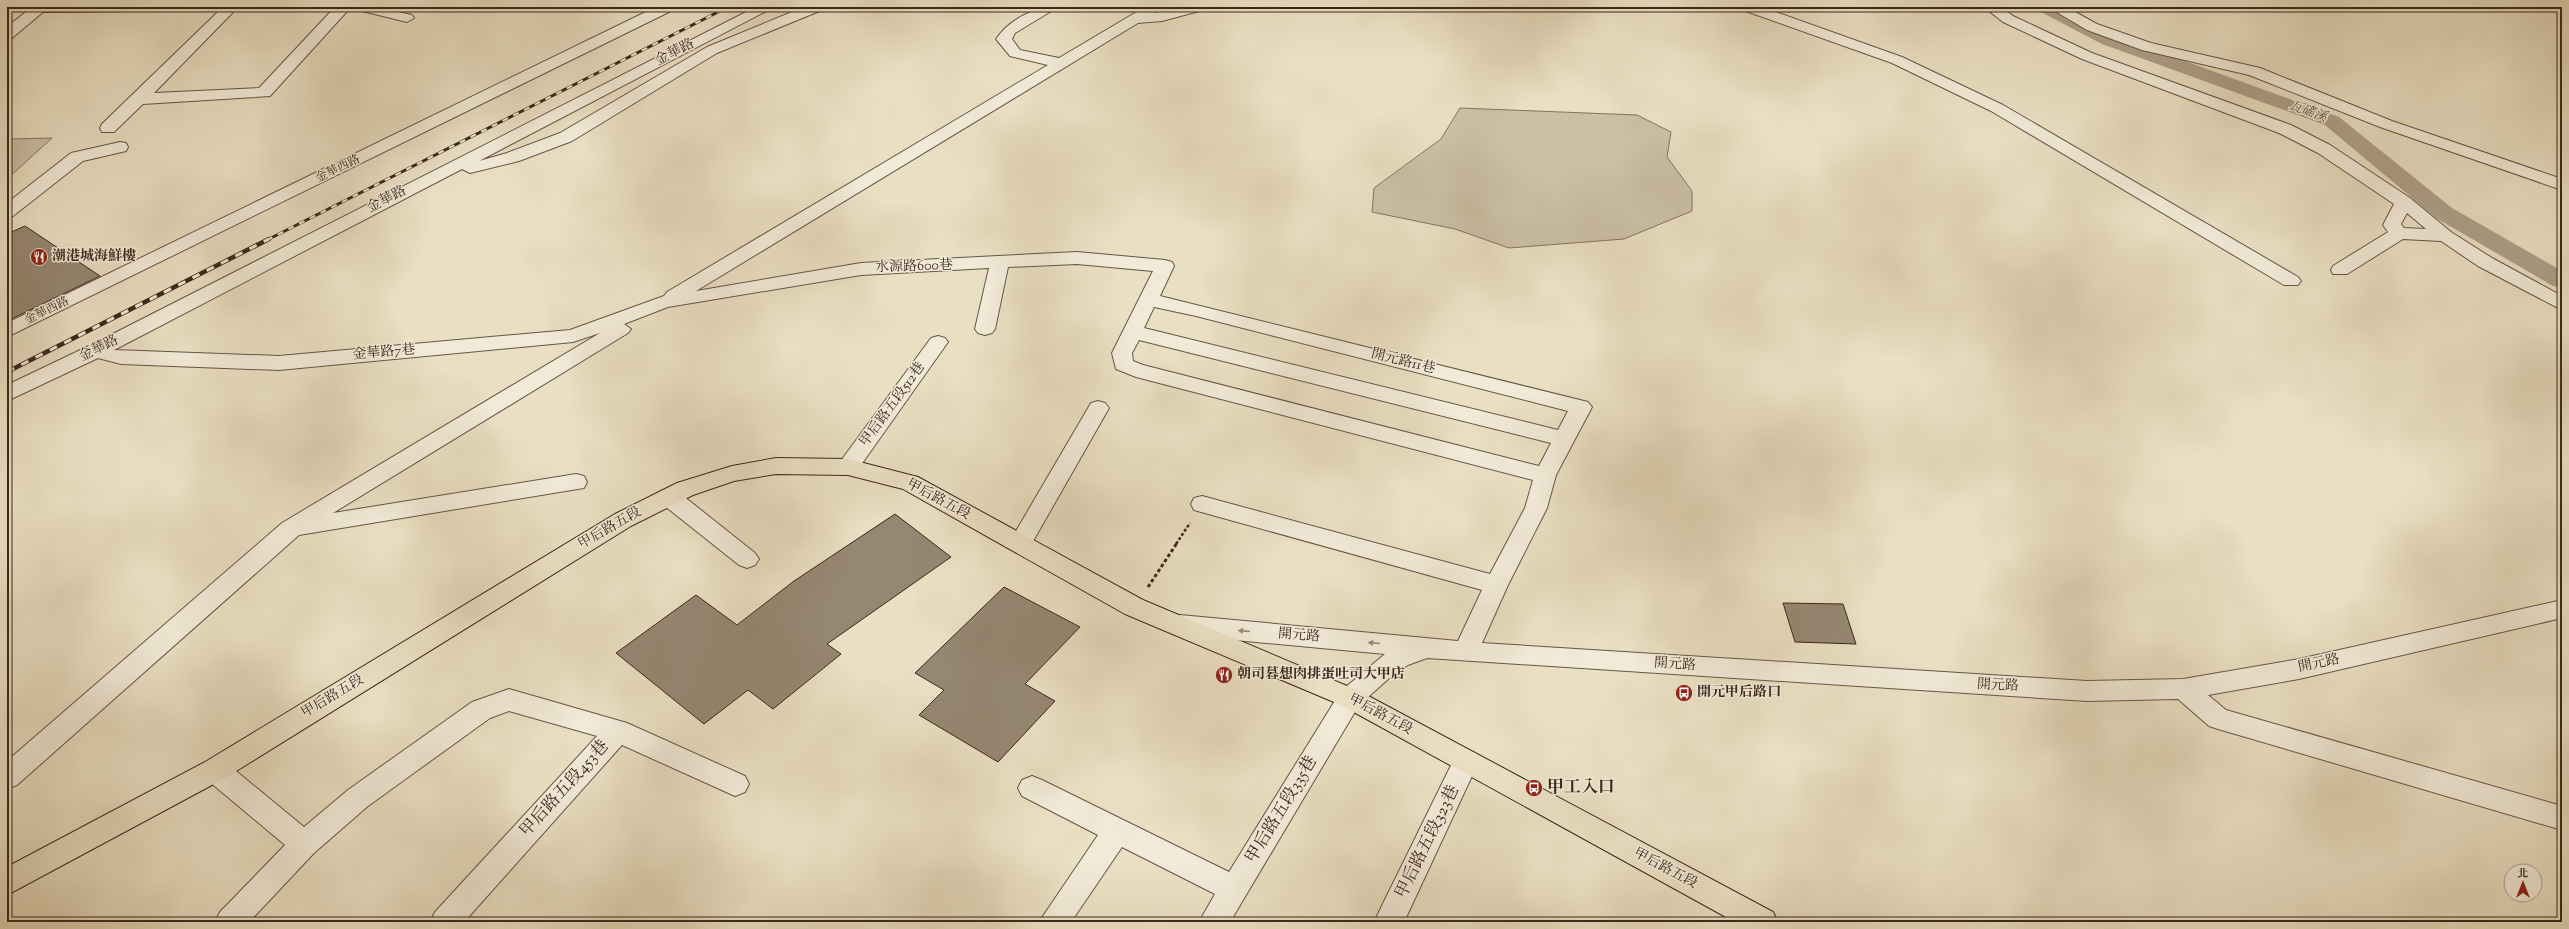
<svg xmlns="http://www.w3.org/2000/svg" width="2569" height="929" font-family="'Sorts Mill Goudy','Noto Serif TC',serif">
<rect width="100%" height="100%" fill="#e9dfc2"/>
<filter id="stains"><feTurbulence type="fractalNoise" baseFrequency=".005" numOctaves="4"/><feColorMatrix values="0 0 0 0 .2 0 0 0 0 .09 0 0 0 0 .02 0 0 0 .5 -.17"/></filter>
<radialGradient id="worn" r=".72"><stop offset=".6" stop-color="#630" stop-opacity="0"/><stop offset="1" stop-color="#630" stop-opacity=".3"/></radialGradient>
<path fill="#cbc0a6" stroke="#837460" d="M1460 108 1637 115 1671 132 1667 157 1692 191V211L1624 239 1509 248 1455 229 1372 212 1374 188 1441 139Z
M52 138 7 179V139Z"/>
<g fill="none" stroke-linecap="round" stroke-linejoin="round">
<path fill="#aea089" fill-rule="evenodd" d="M2037 7H2060L2116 36 2339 117 2452 208 2562 271V288L2553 286 2436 218 2325 125 2102 44 2039 11Z"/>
</g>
<path fill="#958772" stroke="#3b271b" d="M25 226 100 276 7 321V234Z
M895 514 951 557 827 644 841 654 773 709 748 690 704 724 616 653 696 595 737 625 794 581Z
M1004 587 1080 627 1025 684 1055 701 998 762 919 715 944 690 915 673Z
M1783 603 1843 604 1856 644 1795 642Z"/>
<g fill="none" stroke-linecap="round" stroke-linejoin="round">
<defs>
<path id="minor" d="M32 7H137L130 11 43 12 12 38 7 40V27Z
M223 7H238L154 93 259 88 335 7H376L412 15 414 18 407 22 350 8 270 96 143 104 114 132H102L100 128 102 124Z
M656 7H675L673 10 7 337V323Z
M756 7H774L479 161 507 153 560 133 707 47 804 7H824L822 10 717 53 572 141 519 161 470 173 462 169 114 350 279 356 570 330 664 296 667 292 1048 65 1010 56 996 39C1010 19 1034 7 1058 7L1015 33 1012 39 1020 50 1059 58 1145 7H1162L1155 13 1182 7H1205L1203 10 1162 21 1138 23 696 291 861 263 1077 252 1165 260 1172 262 1174 266 1160 296 1588 402 1592 407 1556 475 1547 508 1508 585 1482 643 2087 681 2183 679 2299 659 2562 600V618L2299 679 2208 695 2226 710 2562 806V830L2218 729 2209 726 2178 699 2087 701 1427 658 1408 665 1394 674 1359 705 1230 922H1199L1215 894 1122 847 1071 922H1039L1098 835 1022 796 1018 788 1022 780 1032 776 1042 780 1229 872 1341 691 1385 654 1180 635 1171 632 1168 625 1171 618 1180 615 1458 641 1482 590 1194 510 1191 504 1194 498 1202 496 1490 574 1525 508 1533 480 1136 377 1116 369 1112 353 1153 271 1077 264 1008 267 995 329 992 333 985 335 978 333 975 329 989 268 861 275 668 307 624 324 631 329 628 333 333 513 576 474 584 476 587 482 584 488 299 535 17 785 7 789V761L282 523 600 333 573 342 279 370 121 364 98 358 7 401V385L93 344ZM1154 307 1196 316 1568 411 1558 430 1144 328ZM1139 340 1551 443 1539 466 1143 365 1133 361 1132 353Z
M1741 7H1762L1902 57 2003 105 2298 277 2301 281 2298 285H2284L1991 111 1892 63 1743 10Z
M1984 7H2001L2013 16 2092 53 2291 125 2330 145 2410 198 2451 232 2492 258 2562 296V310L2478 266 2441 241 2403 239 2347 274H2333L2331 270 2333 266 2388 232 2383 225 2394 204 2318 153 2279 133 2082 59 2003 22ZM2407 213 2426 229 2404 228 2401 224Z
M2048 7H2066L2097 24 2151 43 2260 68 2392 121 2562 179V190L2380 127 2249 75 2142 50 2087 30Z
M120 142 126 143 128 147 126 151 83 161 13 216 7 217V203L71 153Z
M938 336 945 338 948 342 856 472 848 475 840 472 837 467 840 462 931 338Z
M1098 401 1105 403 1109 408 1028 550 1020 553 1012 550 1008 544 1012 538 1091 403Z
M669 489 677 491 755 553 759 559 755 565 747 568 739 565 661 503 658 497 661 491Z
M509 689 627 723 745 776 749 784 745 792 735 796 622 745 464 922H430L435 912 597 736 509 711 490 718 368 806 314 853 249 922H215L220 912 285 845 205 778 202 770 205 762 215 759 225 762 304 827 348 790 472 702Z
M1466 750 1475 753 1479 761 1404 922H1374L1457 753Z"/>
<path id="major" d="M776 458 848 459 918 477 1143 600 1359 691 1773 912 1778 922H1735L1341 705 1125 614 903 489 848 475 776 474 734 481 693 495 631 526 225 778 7 895V867L205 762 615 514 677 483 732 466Z"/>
</defs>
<use href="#minor" stroke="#665545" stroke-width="2"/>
<use href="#major" stroke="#3b271b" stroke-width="2"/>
<path stroke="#3b271b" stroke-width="2.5" stroke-dasharray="3 2" stroke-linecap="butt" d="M1176 544 1190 523"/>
<path stroke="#3b271b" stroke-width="3" stroke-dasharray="3.5 2.5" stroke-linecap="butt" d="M1148 587 1177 543"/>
<use href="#minor" fill="#f1ead7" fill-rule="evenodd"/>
<use href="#major" fill="#e9dfc2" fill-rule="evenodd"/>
<defs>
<path id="rail-far1" d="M267 240 728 7"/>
<path id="rail" d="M7 372 269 239"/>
</defs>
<use href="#rail-far1" stroke="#3b271b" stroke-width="3"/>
<use href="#rail" stroke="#3b271b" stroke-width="4.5"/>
<use href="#rail-far1" stroke="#f1ead7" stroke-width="2" stroke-dasharray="6" stroke-linecap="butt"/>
<use href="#rail" stroke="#f1ead7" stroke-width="3" stroke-dasharray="8" stroke-linecap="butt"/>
</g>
<defs><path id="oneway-solid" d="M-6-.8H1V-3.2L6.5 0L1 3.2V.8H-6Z"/></defs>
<g fill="#968879">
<use href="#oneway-solid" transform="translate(1244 631) rotate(-175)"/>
<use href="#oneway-solid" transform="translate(1374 643) rotate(-175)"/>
</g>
<defs>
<symbol id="restaurant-disc" viewBox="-11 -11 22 22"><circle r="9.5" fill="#8f2418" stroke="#f1ead7"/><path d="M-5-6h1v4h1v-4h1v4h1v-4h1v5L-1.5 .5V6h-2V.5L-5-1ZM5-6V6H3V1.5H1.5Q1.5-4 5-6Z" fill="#fff"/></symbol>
<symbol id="bus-disc" viewBox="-11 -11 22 22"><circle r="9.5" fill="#8f2418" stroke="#f1ead7"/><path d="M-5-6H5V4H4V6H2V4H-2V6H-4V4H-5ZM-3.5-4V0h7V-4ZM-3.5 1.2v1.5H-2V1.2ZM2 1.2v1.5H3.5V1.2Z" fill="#fff"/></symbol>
</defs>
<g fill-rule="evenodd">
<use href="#restaurant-disc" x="29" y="247" width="20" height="20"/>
<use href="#restaurant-disc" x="1214" y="665" width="20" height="20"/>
<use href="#bus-disc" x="1674" y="683" width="20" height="20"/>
<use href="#bus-disc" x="1524" y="778" width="20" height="20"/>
</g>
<g text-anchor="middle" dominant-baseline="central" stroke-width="3" stroke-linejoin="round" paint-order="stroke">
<g font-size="12" fill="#3b271b" stroke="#f1ead7">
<text transform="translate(338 169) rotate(-26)">金華西路</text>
<text transform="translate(47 311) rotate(-26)">金華西路</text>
</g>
<g font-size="13" font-style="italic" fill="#5e4b3c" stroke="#f1ead7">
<text transform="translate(2308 112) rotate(20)">瓦磘溪</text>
</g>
<g font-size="14" fill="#3b271b" stroke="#f1ead7">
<text transform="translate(675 53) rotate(-27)">金華路</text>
<text transform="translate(387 200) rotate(-27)">金華路</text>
<text transform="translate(914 267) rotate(-2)">水源路600巷</text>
<text transform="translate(99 349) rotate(-26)">金華路</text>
<text transform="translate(384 353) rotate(-5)">金華路7巷</text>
<text transform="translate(1403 362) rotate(14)">開元路11巷</text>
<text transform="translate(893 405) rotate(-54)">甲后路五段512巷</text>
<text transform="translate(938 500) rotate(28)">甲后路五段</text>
<text transform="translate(610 529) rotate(-30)">甲后路五段</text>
<text transform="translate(1299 636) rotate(5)">開元路</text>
<text transform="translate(2319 664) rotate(-12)">開元路</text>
<text transform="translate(1675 665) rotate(4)">開元路</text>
<text transform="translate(1998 686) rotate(3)">開元路</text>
<text transform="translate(333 697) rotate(-31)">甲后路五段</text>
<text transform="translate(1380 715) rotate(28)">甲后路五段</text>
<text transform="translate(1665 869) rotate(28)">甲后路五段</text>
</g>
<g font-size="14" font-weight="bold" fill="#3b271b" stroke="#f1ead7" text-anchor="start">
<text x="52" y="257">潮港城海鮮樓</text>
<text x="1237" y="675">朝司暮想肉排蛋吐司大甲店</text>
<text x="1697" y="693">開元甲后路口</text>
</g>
<g font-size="17" font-weight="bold" fill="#3b271b" stroke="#f1ead7" text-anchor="start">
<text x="1547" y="788">甲工入口</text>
</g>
<g font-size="17" fill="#3b271b" stroke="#f1ead7">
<text transform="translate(565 789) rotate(-48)">甲后路五段453巷</text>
<text transform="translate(1282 810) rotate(-59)">甲后路五段335巷</text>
<text transform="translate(1428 842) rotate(-64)">甲后路五段323巷</text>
</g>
</g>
<rect width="2569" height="929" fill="none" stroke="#e9dfc2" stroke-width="24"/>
<rect x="8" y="8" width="2553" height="913" fill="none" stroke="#3b271b" stroke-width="2"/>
<rect x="12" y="12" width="2545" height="905" fill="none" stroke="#3b271b"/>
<g transform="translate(2523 883)"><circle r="19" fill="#f1ead7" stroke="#a89c8c"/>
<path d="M0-3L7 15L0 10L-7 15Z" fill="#8f2418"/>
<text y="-6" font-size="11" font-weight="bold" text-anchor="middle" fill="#3b271b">北</text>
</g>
<rect width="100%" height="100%" filter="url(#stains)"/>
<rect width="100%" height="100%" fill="url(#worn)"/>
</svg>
